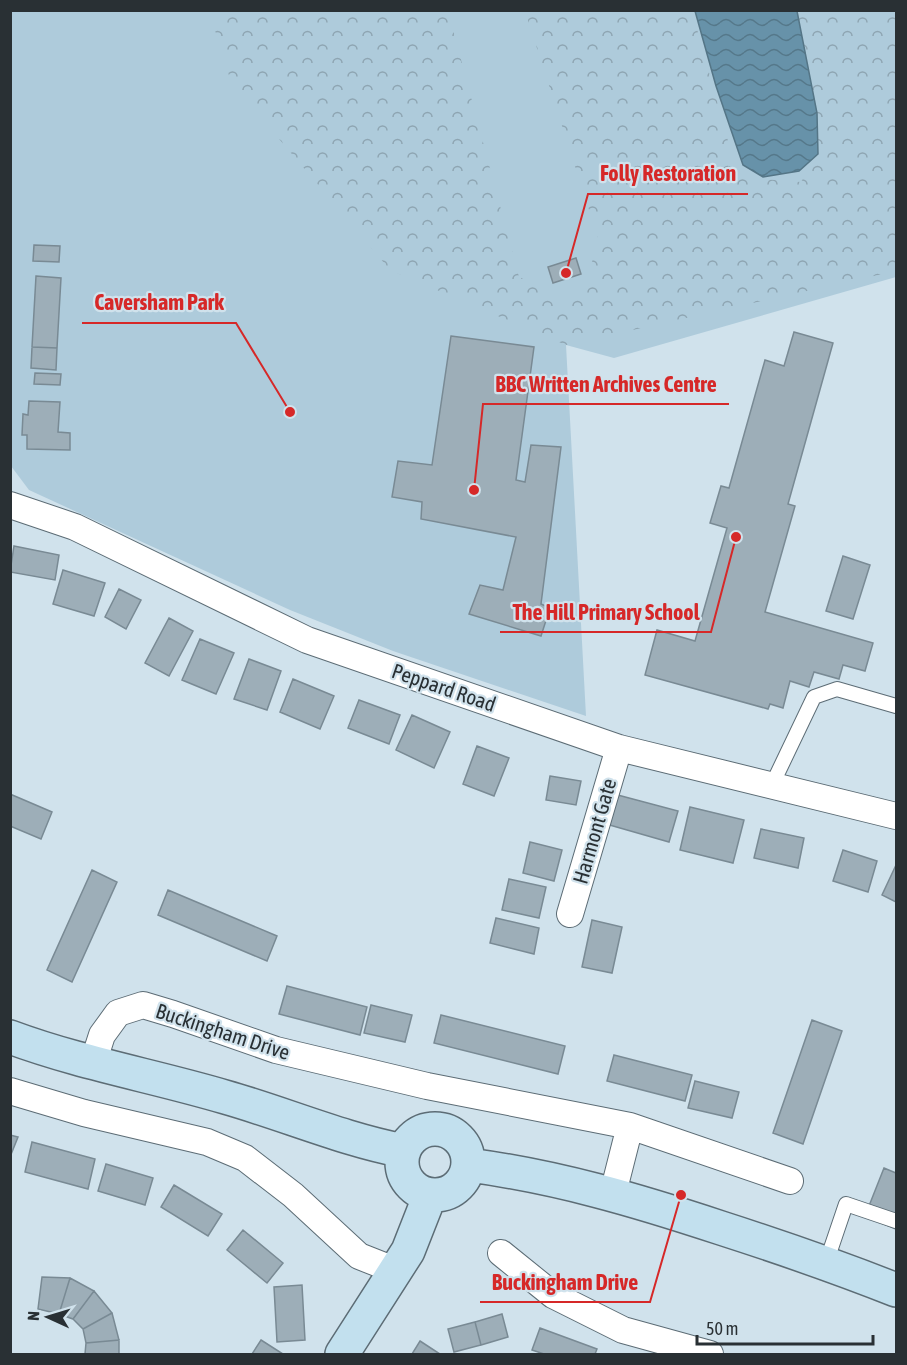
<svg xmlns="http://www.w3.org/2000/svg" width="907" height="1365" font-family="'Asap Condensed',sans-serif">
<defs>
<pattern id="forest-crowns" width="20" height="18" patternUnits="userSpaceOnUse" patternTransform="scale(1.5)"><rect width="20" height="18" fill="#aecbdb"/><path d="M2 6a3 3 0 1 1 6 0M12 15a3 3 0 1 1 6 0" fill="none" stroke="#8ea5b2"/></pattern>
<pattern id="water-waves" width="16" height="10" patternUnits="userSpaceOnUse" patternTransform="scale(1.5)"><rect width="16" height="10" fill="#6792a9"/><path d="M0 5q4-4 8 0t8 0" fill="none" stroke="#55788a"/></pattern>
</defs>
<rect width="100%" height="100%" fill="#d0e2ec"/>
<path fill="#aecbdb" d="M11 11H896V277L614 358 566 345 586 716 393 651 290 610 29 490 11 466Z"/>
<path fill="url(#forest-crowns)" d="M209 11H448L519 277 574 301 600 244 525 11H692L738 177 801 182 818 154 780 11H896V271L566 345 390 270 231 82Z"/>
<path fill="url(#water-waves)" stroke="#547586" stroke-width="1.5" d="M695 11H797L817 113 818 154 799 171 763 177 743 165 716 86Z"/>
<path fill="#9daeb8" stroke="#798a94" stroke-width="1.5" d="M34 245 60 246 59 262 33 261Z
M576 258 581 274 553 283 548 267Z
M36 276 61 278 57 348 32 347Z
M794 332 833 343 788 504 795 506 765 612 873 643 865 671 843 665 839 679 814 672 809 687 790 681 783 708 770 704 768 709 645 675 657 630 695 641 727 528 710 523 721 486 729 488 765 360 784 366Z
M451 336 534 347 516 480 525 482 531 445 561 447 541 604 550 608 541 636 469 614 480 585 503 590 516 537 421 519 422 502 392 497 398 461 432 465Z
M32 347 57 348 56 370 31 368Z
M35 373 61 374 60 385 34 384Z
M29 401 60 402 58 432 70 433V450L27 449V435H22L23 414 28 415Z
M14 546 59 555 55 580 10 572Z
M843 556 870 565 853 619 826 611Z
M63 570 105 583 94 616 53 604Z
M119 589 141 600 126 629 105 617Z
M169 618 193 631 169 676 145 663Z
M200 639 234 653 216 694 182 680Z
M249 659 281 671 267 710 234 699Z
M293 679 334 696 320 729 280 712Z
M359 700 400 715 389 744 348 728Z
M412 715 450 732 434 768 396 750Z
M477 746 509 758 494 796 463 784Z
M550 776 581 781 576 805 546 800Z
M10 794 52 812 41 839 10 826Z
M614 794 678 811 669 842 606 824Z
M690 807 744 820 733 863 680 850Z
M761 829 804 838 798 868 754 858Z
M530 842 562 850 554 881 523 873Z
M843 850 877 861 868 892 833 881Z
M896 865V902L882 895Z
M92 870 117 882 72 982 47 970Z
M509 879 546 887 539 918 502 910Z
M168 890 277 936 267 961 158 915Z
M496 918 539 928 534 954 490 943Z
M592 920 622 927 612 973 582 967Z
M287 986 367 1007 360 1035 279 1014Z
M371 1005 412 1015 405 1042 364 1033Z
M441 1015 565 1046 558 1074 434 1043Z
M812 1020 842 1031 803 1144 773 1133Z
M614 1055 692 1075 685 1101 607 1081Z
M695 1081 739 1092 732 1118 688 1108Z
M10 1135 18 1137 10 1157Z
M32 1142 95 1159 88 1189 25 1172Z
M106 1164 153 1178 145 1205 98 1191Z
M884 1168 896 1173V1229L865 1216Z
M174 1185 222 1214 208 1236 161 1207Z
M243 1230 283 1263 267 1283 227 1250Z
M42 1277 70 1278 59 1314 38 1309Z
M70 1278 94 1291 73 1319 59 1314Z
M302 1285 305 1340 277 1342 274 1287Z
M94 1291 112 1313 83 1329 73 1319Z
M112 1313 119 1340 86 1343 83 1329Z
M502 1314 508 1337 481 1345 475 1322Z
M475 1322 481 1345 454 1352 448 1329Z
M540 1328 597 1349 595 1354H544L532 1350Z
M119 1340V1354H85L86 1343Z
M261 1340 283 1354H252Z
M420 1341 440 1354H412Z"/>
<g fill="none" stroke-linecap="round" stroke-linejoin="round">
<defs>
<path id="lane" d="M771 787 814 697 837 689 896 706
M826 1263 846 1204 896 1221"/>
<path id="street" d="M10 505 75 527 307 640 619 748 896 816
M570 914 619 748
M93 1063 102 1035 118 1013 143 1005 173 1014 276 1050 427 1086 630 1126 790 1181
M10 1091 84 1113 207 1142 245 1158 293 1195 359 1256 397 1271
M613 1193 630 1126
M501 1253 553 1295 623 1330 710 1354"/>
<path id="secondary" d="M10 1037C80 1063 154 1076 225 1097 285 1114 342 1139 404 1151
M402 1162a33 33 0 1 1 66 0a33 33 0 1 1-66 0Z
M469 1165C558 1177 636 1200 721 1228 780 1247 838 1267 896 1290
M342 1354 408 1251 430 1195"/>
</defs>
<use href="#lane" stroke="#5c6c75" stroke-width="16"/>
<use href="#street" stroke="#5c6c75" stroke-width="28"/>
<use href="#secondary" stroke="#5c6c75" stroke-width="36"/>
<use href="#lane" stroke="#fff" stroke-width="14"/>
<use href="#street" stroke="#fff" stroke-width="26"/>
<use href="#secondary" stroke="#c2e0ee" stroke-width="33"/>
</g>
<g text-anchor="middle" dominant-baseline="central" stroke-width="4.5" stroke-linejoin="round" paint-order="stroke">
<g font-size="21" fill="#293034" stroke="#d0e2ec">
<text transform="translate(444 687) rotate(19)">Peppard Road</text>
<text transform="translate(594 831) rotate(-74)">Harmont Gate</text>
<text transform="translate(223 1031) rotate(18)">Buckingham Drive</text>
</g>
</g>
<path fill="none" stroke="#d62828" stroke-width="2" d="M566 273L588 194H748M290 412L236 323H82M474 490L483 404H729M736 537L711 632H500M681 1195L650 1302H480"/>
<g fill="#d62828" stroke="#d0e2ec" stroke-width="2">
<circle cx="566" cy="273" r="6"/>
<circle cx="290" cy="412" r="6"/>
<circle cx="474" cy="490" r="6"/>
<circle cx="736" cy="537" r="6"/>
<circle cx="681" cy="1195" r="6"/>
</g>
<g font-size="22" text-anchor="middle" font-weight="bold" fill="#d62828" stroke="#d0e2ec" stroke-width="4.5" stroke-linejoin="round" paint-order="stroke">
<text x="668" y="181">Folly Restoration</text>
<text x="159" y="310">Caversham Park</text>
<text x="606" y="392">BBC Written Archives Centre</text>
<text x="606" y="620">The Hill Primary School</text>
<text x="565" y="1290">Buckingham Drive</text>
</g>
<rect width="907" height="1365" fill="none" stroke="#293034" stroke-width="24"/>
<g transform="translate(48 1317) rotate(274)" stroke="#d0e2ec" stroke-width="4.5" paint-order="stroke">
<path d="M0-4.5L10 22L0 15L-10 22Z" fill="#293034"/>
<text y="-9" font-size="16" font-weight="bold" text-anchor="middle" fill="#293034">N</text>
</g>
<path d="M697 1335v9h176v-9" fill="none" stroke="#293034" stroke-width="3"/>
<text x="706" y="1335" font-size="18" fill="#293034" stroke="#d0e2ec" stroke-width="4.5" paint-order="stroke">50 m</text>
</svg>
